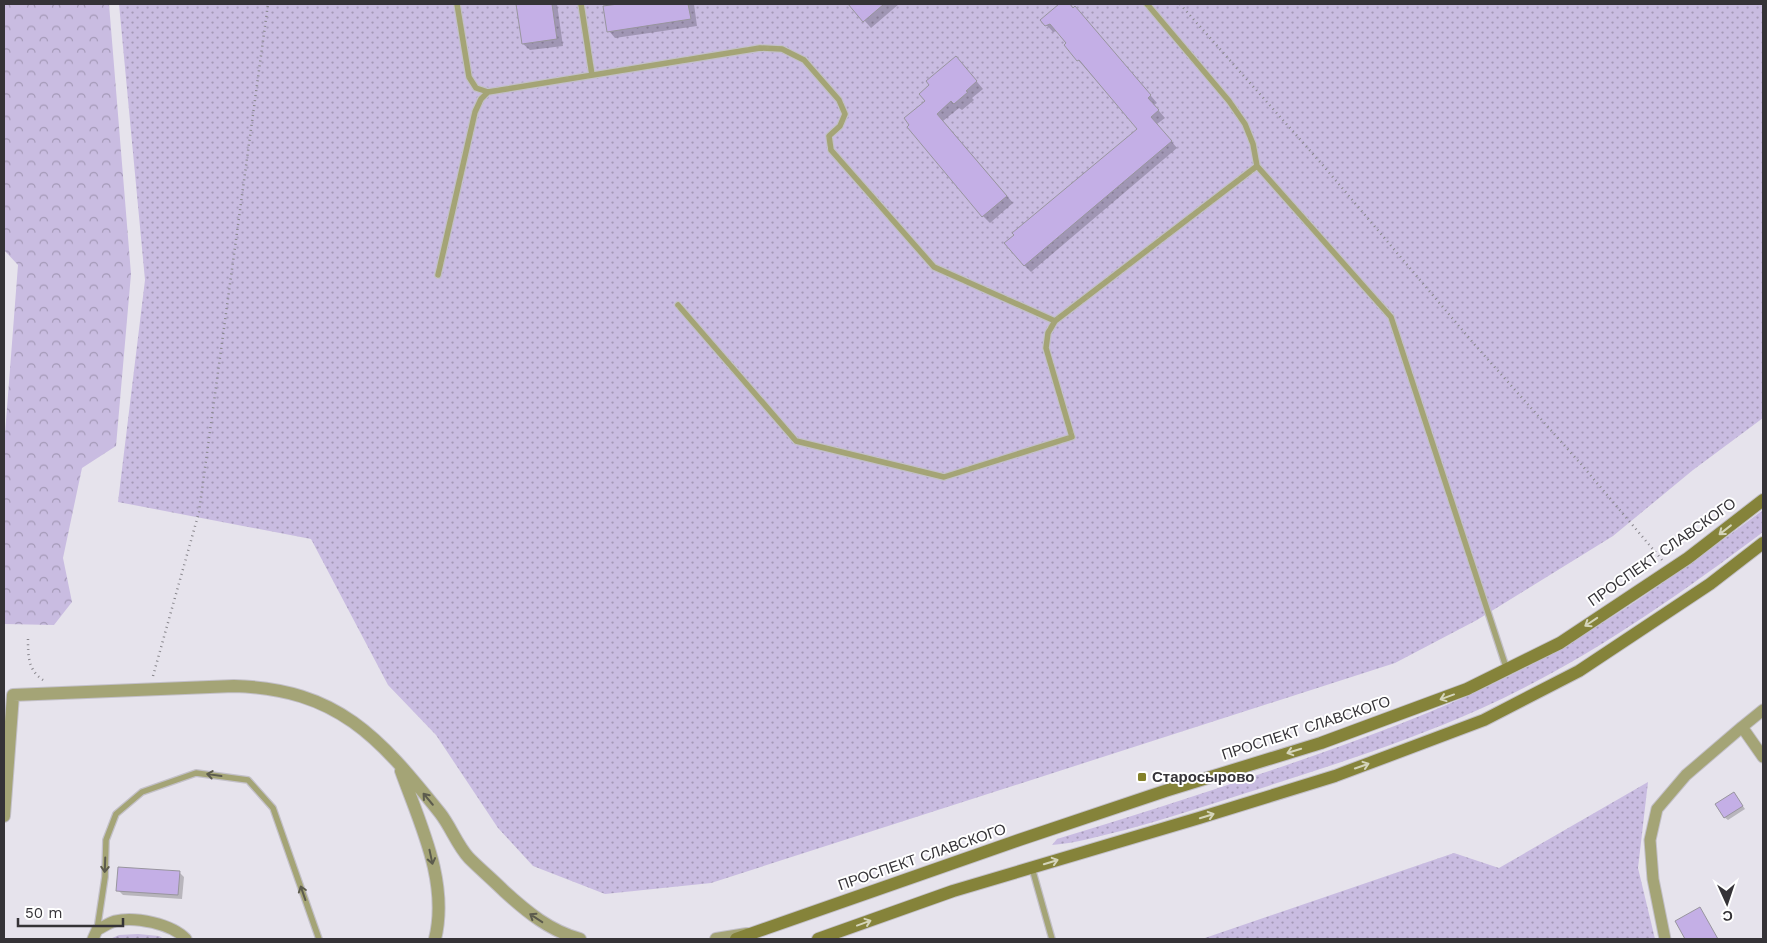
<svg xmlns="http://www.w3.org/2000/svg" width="1767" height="943" font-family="'Work Sans',sans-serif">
<defs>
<pattern id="grass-dots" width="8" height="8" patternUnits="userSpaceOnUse" patternTransform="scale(1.25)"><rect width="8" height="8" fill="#c9bce1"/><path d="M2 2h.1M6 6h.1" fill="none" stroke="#a499b7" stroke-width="1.8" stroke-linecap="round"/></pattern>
<pattern id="forest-crowns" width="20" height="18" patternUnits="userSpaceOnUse" patternTransform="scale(1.25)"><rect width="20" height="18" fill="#c9bce1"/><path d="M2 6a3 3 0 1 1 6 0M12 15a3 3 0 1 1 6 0" fill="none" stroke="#a499b7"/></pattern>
</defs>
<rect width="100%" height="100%" fill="#e6e3ec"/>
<path fill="url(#grass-dots)" d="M119 4H1763V418L1693 470 1613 536 1477 620 1395 663 711 883 605 894 533 866 498 828 436 735 388 685 311 539 118 502 145 280Z
M1763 510V532C1674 599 1582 663 1480 709 1404 743 1324 768 1246 793 1206 806 1165 819 1125 830 1100 836 1077 843 1052 845L1057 839C1131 817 1205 793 1278 768 1357 741 1435 713 1509 676 1598 632 1684 569 1763 510Z
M1648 782 1638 868 1655 939H1202L1454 853 1499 868Z
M138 934 159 936 164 939H110L119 935Z"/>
<path fill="url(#forest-crowns)" d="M4 4H109L131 274 116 446 82 468 63 558 72 602 54 625 4 624V447L18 265 4 250Z"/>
<path fill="#0003" d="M518 4H557L563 46 530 50 523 44Z
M626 4H694L697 26 615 38 609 31 605 7Z
M850 4H899L871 28Z
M1061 4H1069L1082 15 1157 103 1154 105 1165 118 1157 124 1177 148 1031 272 1024 265 1139 129 1078 60 1057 31 1053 32 1042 20Z
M963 65 983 89 972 98 974 100 962 110 959 108 943 121 1013 203 990 223 983 216 926 101Z
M1736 796 1745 809 1728 820 1724 817Z
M179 872 184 877 182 899 123 895 118 890Z"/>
<path fill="#c4afe6" stroke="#98959e" d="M516 4H552L557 39 522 44Z
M618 4H688L691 19 607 32 603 6Z
M848 4H884L863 22Z
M1059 4H1070L1073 8 1075 6 1151 95 1148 98 1159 110 1151 117 1172 141 1024 266 1004 243 1014 235 1012 233 1137 129 1079 60 1077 61 1064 45 1066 43 1050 24 1045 26 1040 20Z
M956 56 977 81 966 91 968 92 954 104 951 101 937 114 1007 196 982 217 907 127 909 125 904 118 925 101 919 94 929 85 926 81Z
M1734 792 1743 806 1724 818 1715 804Z
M118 867 180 871 178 895 116 891Z
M1700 907 1718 939H1685L1675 921Z"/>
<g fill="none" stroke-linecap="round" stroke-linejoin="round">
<defs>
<path id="service" d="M457 4 469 77 476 88 488 92 760 48 782 49 804 60 839 100 845 114 840 126 829 136 831 150 934 267 1055 321 1257 166
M581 4 592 75
M1147 4 1229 101 1245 124 1253 144 1257 166 1391 317 1507 670
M438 275 475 112 481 99 488 92
M678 305 796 441 944 477 1072 437 1046 348 1048 333 1055 321
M1032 868 1052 939
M97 930 105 877 106 840 116 814 142 792 196 773 248 780 273 808 319 939"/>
<path id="minor" d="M1763 710 1742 727 1763 757
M93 939 97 930C102 928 108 923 115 921 135 916 172 924 186 939
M1665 939 1653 879 1650 840 1657 809 1686 775 1742 727"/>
<path id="tertiary" d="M401 771C420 824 449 882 435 939
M4 816 13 695 234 686C338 689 379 737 440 813 451 827 457 845 469 858 480 869 493 880 504 891 527 912 550 931 580 939
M716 939 747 934"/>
<path id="secondary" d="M736 939 1019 840 1165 791 1321 743 1467 689 1560 643 1688 558 1763 500
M818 939 953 891 1199 818 1335 776 1484 720 1579 671 1710 584 1763 543"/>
</defs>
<use href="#service" stroke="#c3c0c8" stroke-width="8"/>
<use href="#minor" stroke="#c3c0c8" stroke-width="13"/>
<use href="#tertiary" stroke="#c3c0c8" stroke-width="14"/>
<use href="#secondary" stroke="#c3c0c8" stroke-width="14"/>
<path stroke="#89878d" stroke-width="2.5" stroke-dasharray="1 4" stroke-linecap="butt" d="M1180 4 1321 163 1475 345 1581 464 1662 560
M28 639C28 656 28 670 43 680
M153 676 199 512 268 4"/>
<use href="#service" stroke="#a4a476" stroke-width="5.5"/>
<use href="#minor" stroke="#a4a476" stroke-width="11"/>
<use href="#tertiary" stroke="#a4a476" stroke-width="12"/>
<use href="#secondary" stroke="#85833a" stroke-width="12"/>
</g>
<defs><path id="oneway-shaft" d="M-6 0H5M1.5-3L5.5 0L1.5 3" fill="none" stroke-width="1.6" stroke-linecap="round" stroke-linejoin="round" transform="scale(1.25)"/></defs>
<g stroke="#d4d4ba">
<use href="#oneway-shaft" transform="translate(1725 530) rotate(142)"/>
<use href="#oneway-shaft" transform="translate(1591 622) rotate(146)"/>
<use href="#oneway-shaft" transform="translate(1447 697) rotate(160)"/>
<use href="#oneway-shaft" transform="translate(1294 751) rotate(163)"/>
<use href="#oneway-shaft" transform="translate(1362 766) rotate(-19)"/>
<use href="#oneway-shaft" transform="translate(1207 816) rotate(-17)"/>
<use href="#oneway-shaft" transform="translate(1051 862) rotate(-17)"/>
<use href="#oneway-shaft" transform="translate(864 923) rotate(-20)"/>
</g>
<g stroke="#5c5b4d">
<use href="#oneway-shaft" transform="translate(214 775) rotate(-172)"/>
<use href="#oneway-shaft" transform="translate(428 799) rotate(-130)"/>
<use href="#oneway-shaft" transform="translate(431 857) rotate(78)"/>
<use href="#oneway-shaft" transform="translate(105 865) rotate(92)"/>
<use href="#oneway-shaft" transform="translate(303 893) rotate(-109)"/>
<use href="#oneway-shaft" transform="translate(536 918) rotate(-147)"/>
</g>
<rect fill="#84812a" stroke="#fff" stroke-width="2" x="1137" y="772" width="10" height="10" rx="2.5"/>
<g text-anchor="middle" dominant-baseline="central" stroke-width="4" stroke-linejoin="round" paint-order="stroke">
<g font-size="15" fill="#353337" stroke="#fff">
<text transform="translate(1662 552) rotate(-35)">ПРОСПЕКТ СЛАВСКОГО</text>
<text transform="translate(1306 728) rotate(-18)">ПРОСПЕКТ СЛАВСКОГО</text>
<text transform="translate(922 857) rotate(-19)">ПРОСПЕКТ СЛАВСКОГО</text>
</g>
<g font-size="15" font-weight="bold" fill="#353337" stroke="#fff" text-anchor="start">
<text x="1152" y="777">Старосырово</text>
</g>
</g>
<rect width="1767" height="943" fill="none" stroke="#353337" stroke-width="10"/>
<g transform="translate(1727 903) rotate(177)" stroke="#ffffff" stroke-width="4" paint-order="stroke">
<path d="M0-4L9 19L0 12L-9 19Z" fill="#353337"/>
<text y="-8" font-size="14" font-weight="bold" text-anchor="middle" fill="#353337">С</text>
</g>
<path d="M18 918v8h105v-8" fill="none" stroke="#353337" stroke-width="2.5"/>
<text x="25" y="918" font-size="15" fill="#353337" stroke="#ffffff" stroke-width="4" paint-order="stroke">50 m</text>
</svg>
